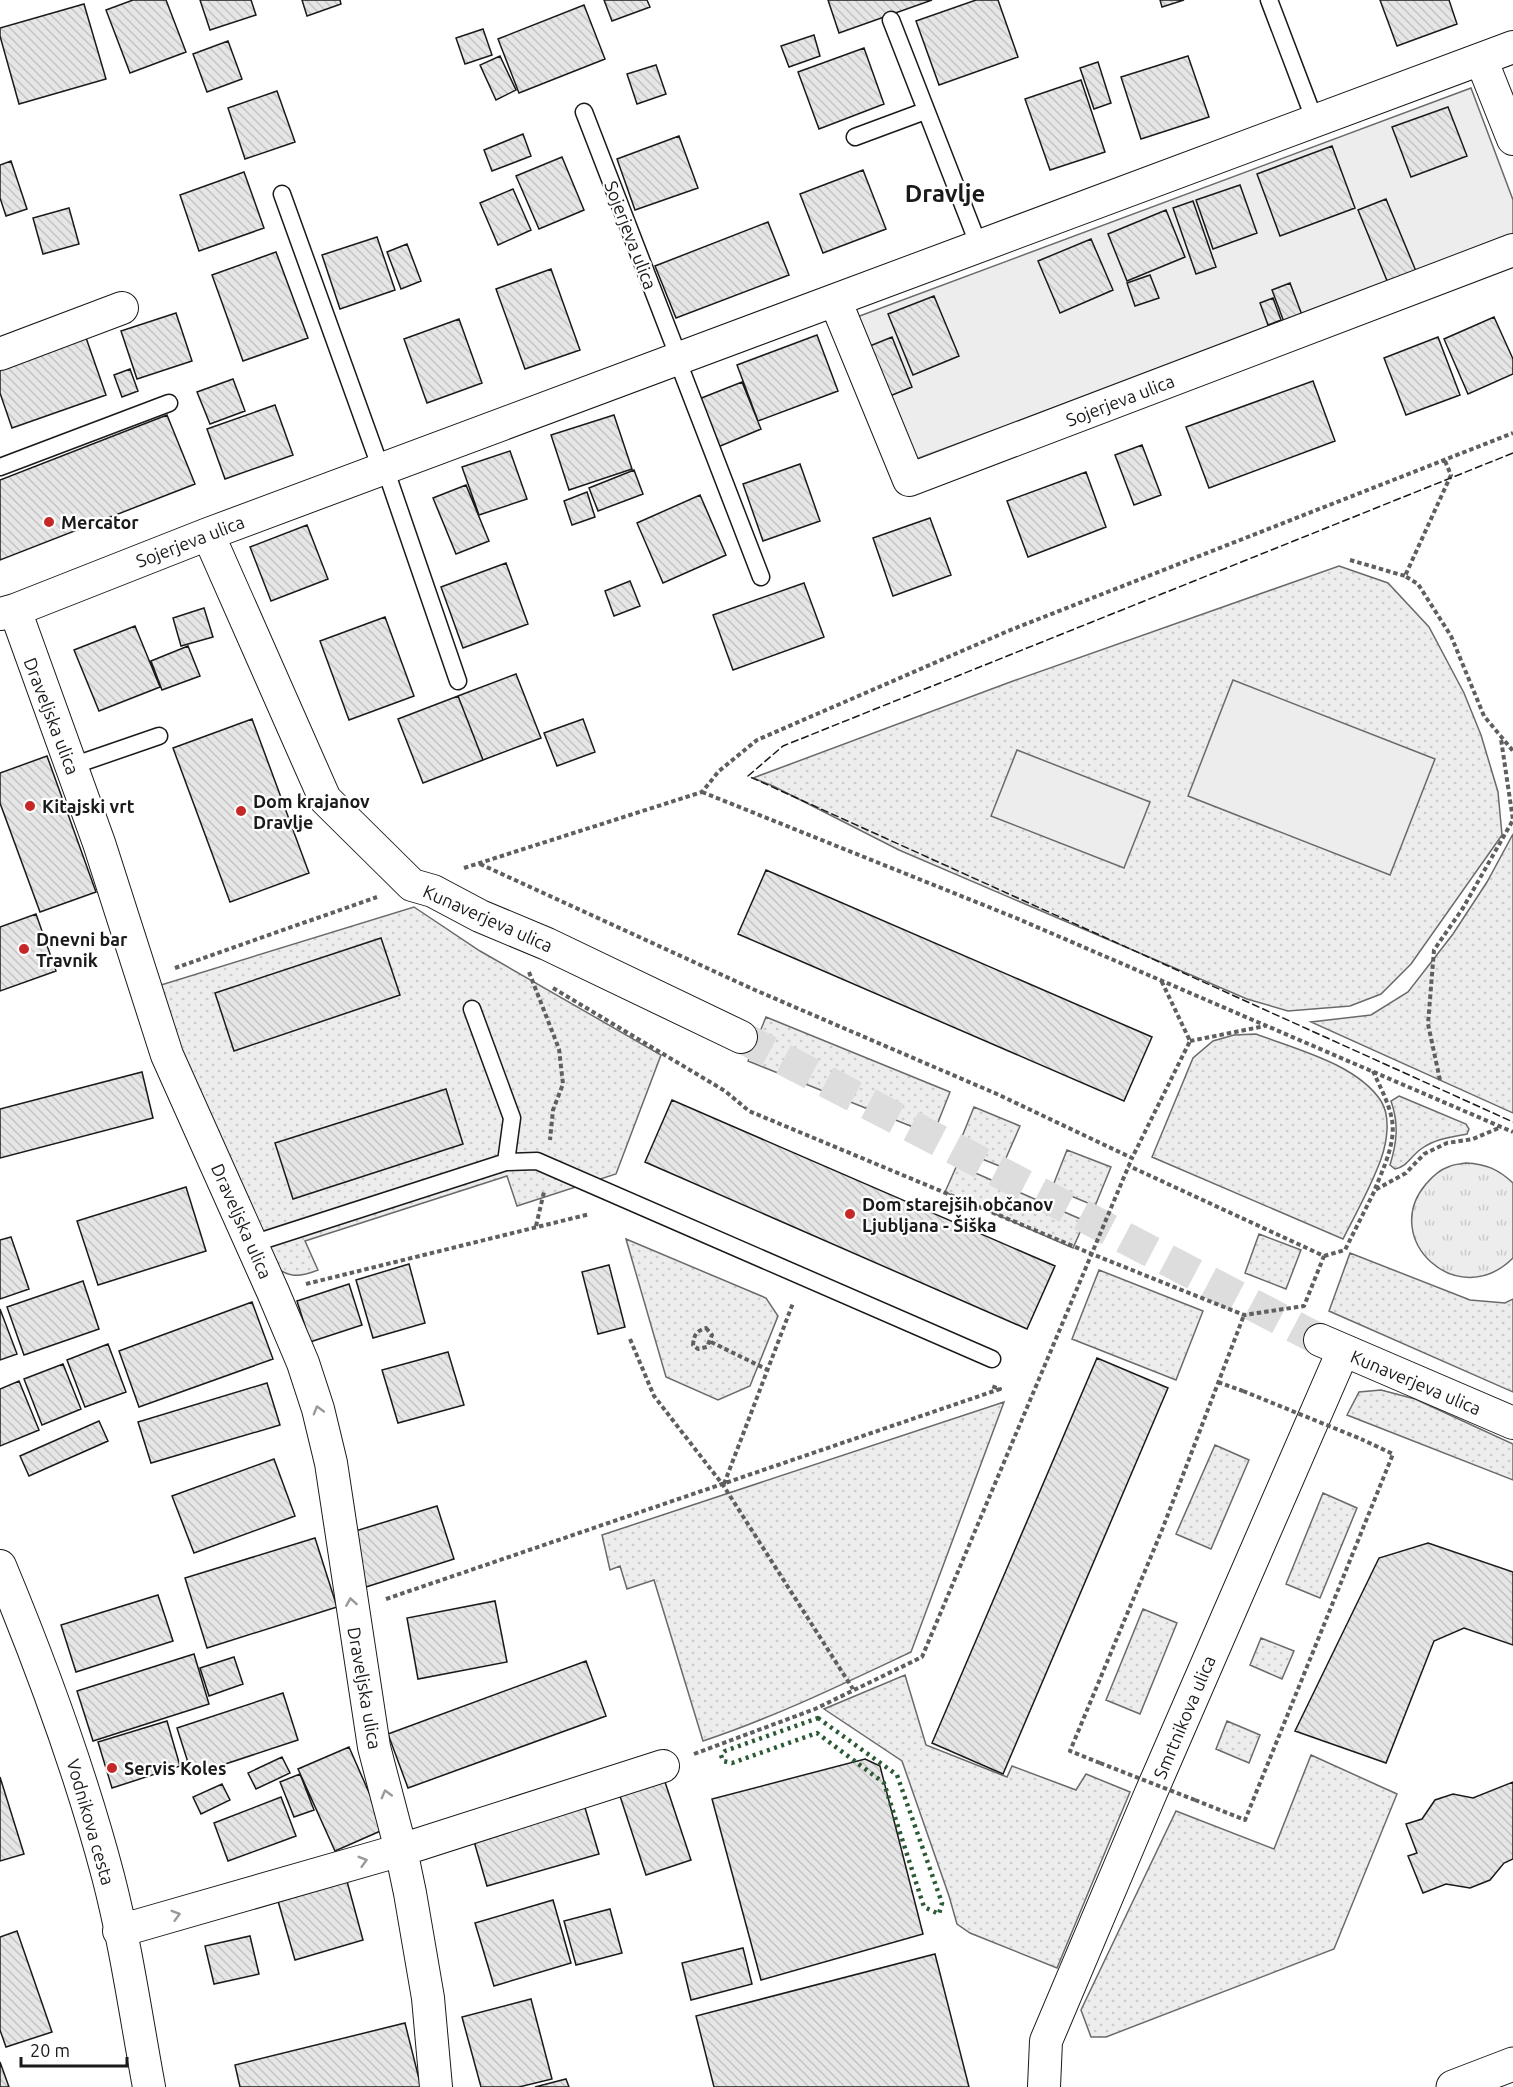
<svg xmlns="http://www.w3.org/2000/svg" width="1513" height="2087" font-family="Ubuntu,sans-serif">
<defs>
<pattern id="grass-dots" width="8" height="8" patternUnits="userSpaceOnUse" patternTransform="scale(1.5)"><rect width="8" height="8" fill="#ededed"/><path d="M2 2h.1M6 6h.1" fill="none" stroke="#cbcbcb" stroke-width="1.8" stroke-linecap="round"/></pattern>
<pattern id="park-tufts" width="24" height="20" patternUnits="userSpaceOnUse" patternTransform="scale(1.5)"><rect width="24" height="20" fill="#ededed"/><path d="M3 7l-1-3M5 7V3M7 7l1-3M15 17l-1-3M17 17v-4M19 17l1-3" fill="none" stroke="#cbcbcb"/></pattern>
<pattern id="building-back-hatch" width="6" height="6" patternUnits="userSpaceOnUse" patternTransform="scale(1.5)"><rect width="6" height="6" fill="#e6e6e6"/><path d="M-1 5l2 2M0 0l6 6M5-1l2 2" fill="none" stroke="#c5c5c5"/></pattern>
</defs>
<rect width="100%" height="100%" fill="#fff"/>
<path fill="url(#grass-dots)" stroke="#6a6a6a" stroke-width="1.5" d="M1339 566 1388 583 1429 627 1464 693 1481 735 1498 792 1502 835 1411 964 1381 994 1350 1006 1288 1011 1247 999 899 850 773 786 753 778 1013 681Z
M1513 834V1113L1311 1022 1371 1015 1408 992 1453 934 1487 882Z
M414 907 480 951 661 1055 616 1174 517 1206 507 1176 305 1241 318 1270C298 1278 289 1278 271 1264L178 1042 161 985Z
M766 1017 950 1092 933 1135 748 1061Z
M1256 1034C1295 1049 1357 1064 1381 1101 1391 1117 1387 1142 1381 1159 1371 1187 1356 1213 1343 1239L1152 1157 1193 1058 1213 1041 1234 1035Z
M1399 1096 1466 1124 1469 1129 1467 1134C1451 1137 1435 1139 1421 1149 1411 1156 1407 1167 1395 1169L1390 1165C1397 1142 1399 1124 1391 1101Z
M974 1107 1020 1126 1002 1167 957 1149Z
M1067 1150 1111 1167 1095 1206 1052 1188Z
M957 1165 1085 1221 1073 1248 945 1192Z
M1259 1234 1301 1250 1286 1289 1245 1273Z
M626 1239 766 1298 778 1316 750 1386 718 1400 666 1377Z
M1350 1253 1470 1300 1505 1303 1513 1299V1392L1329 1311Z
M1099 1270 1203 1311 1176 1380 1072 1339Z
M1381 1390 1415 1399 1513 1444V1480L1347 1415 1359 1392Z
M1004 1402 911 1652C843 1684 775 1717 703 1741L654 1580 627 1589 620 1566 610 1570 602 1535Z
M1215 1445 1249 1460 1211 1549 1176 1534Z
M1323 1493 1357 1508 1320 1598 1286 1584Z
M1143 1609 1177 1623 1140 1714 1106 1700Z
M1261 1638 1294 1651 1282 1679 1250 1665Z
M905 1675 926 1745 1007 1777 1012 1766 1076 1790 1086 1774 1130 1792 1057 1968 970 1933 957 1924 949 1896 902 1761 824 1709Z
M1227 1721 1260 1735 1249 1763 1216 1749Z
M1311 1755 1397 1794 1334 1949 1106 2037H1091L1081 2010 1176 1811 1274 1849Z"/>
<path fill="url(#park-tufts)" stroke="#6a6a6a" stroke-width="1.5" d="M1466 1163C1486 1164 1498 1169 1513 1183V1258C1458 1313 1379 1239 1426 1184 1432 1177 1439 1170 1448 1167 1453 1164 1460 1164 1466 1163Z"/>
<path fill="#ededed" stroke="#6a6a6a" stroke-width="1.5" d="M1471 88 1513 200V236L911 461 857 317Z
M1233 680 1435 759 1390 875 1188 796Z
M1017 750 1150 802 1124 868 991 816Z"/>
<path fill="url(#building-back-hatch)" stroke="#1a1a1a" stroke-width="1.5" d="M133 0H166L186 52 130 73 106 10Z
M200 0H251L256 15 210 30Z
M302 0H340L341 4 307 16Z
M604 0H647L650 7 612 21Z
M828 0H932L839 33Z
M976 0H998L1018 57 939 85 916 21Z
M1160 0H1184L1162 7Z
M1380 0H1449L1457 24 1397 46Z
M84 4 106 79 19 104 0 36V28Z
M584 5 605 59 519 93 498 39Z
M483 29 492 55 465 64 456 38Z
M814 35 820 56 789 67 781 46Z
M228 41 242 79 207 92 193 54Z
M864 48 884 104 819 129 798 72Z
M500 56 516 90 496 100 480 65Z
M1188 56 1209 117 1141 139 1121 77Z
M1098 62 1111 103 1094 109 1080 68Z
M656 65 666 94 637 104 627 74Z
M1081 80 1105 152 1050 170 1025 99Z
M277 91 295 142 245 159 228 108Z
M1448 107 1467 156 1411 177 1392 127Z
M523 134 531 156 492 171 484 150Z
M679 136 698 188 635 210 617 159Z
M1332 146 1355 208 1280 236 1257 174Z
M562 157 584 210 539 229 516 176Z
M11 161 27 209 6 216 0 198V165Z
M863 170 886 229 823 253 800 194Z
M244 172 264 228 199 251 180 195Z
M1240 185 1257 233 1213 249 1196 200Z
M513 189 531 230 498 245 480 203Z
M1386 199 1418 276 1390 288 1358 210Z
M1193 201 1216 267 1196 274 1173 208Z
M69 208 79 244 43 254 33 218Z
M1166 210 1185 257 1127 281 1108 234Z
M768 222 789 275 676 318 655 266Z
M377 237 395 290 340 309 322 255Z
M1091 239 1113 290 1060 313 1038 261Z
M407 244 421 281 401 289 387 252Z
M276 252 308 338 243 361 212 275Z
M551 269 580 350 525 369 496 289Z
M1150 275 1159 298 1135 306 1127 283Z
M1290 283 1302 315 1284 322 1272 290Z
M934 296 959 356 913 375 888 314Z
M1273 298 1281 320 1268 325 1260 303Z
M176 313 192 361 137 379 121 331Z
M1494 317 1513 359V374L1468 394 1444 339Z
M459 319 482 383 427 403 404 339Z
M84 332 106 395 12 428 0 393V362Z
M817 335 838 391 758 421 737 365Z
M892 337 912 387 885 398 865 348Z
M1438 337 1460 395 1406 415 1384 358Z
M130 369 138 391 122 397 114 375Z
M233 379 245 411 210 424 197 392Z
M1313 381 1335 441 1209 488 1186 427Z
M742 382 761 429 718 447 699 399Z
M275 405 293 455 225 479 207 429Z
M167 415 195 484 0 560V480Z
M614 415 632 469 569 490 551 435Z
M1142 445 1161 495 1134 505 1115 455Z
M510 451 527 499 479 515 462 467Z
M800 464 820 521 763 541 743 484Z
M634 470 643 494 598 511 589 488Z
M1086 472 1106 527 1028 557 1007 501Z
M466 485 489 541 456 554 433 498Z
M587 492 595 517 572 525 564 501Z
M700 495 726 555 663 583 637 523Z
M930 518 951 575 893 596 873 538Z
M307 525 328 579 271 601 250 547Z
M506 563 528 624 463 648 441 587Z
M630 581 640 606 614 616 605 591Z
M804 583 824 637 733 670 713 615Z
M204 608 213 637 181 646 173 618Z
M385 617 414 696 349 720 320 641Z
M135 626 160 687 99 711 74 650Z
M188 646 200 676 162 690 151 661Z
M516 674 541 738 483 760 458 696Z
M458 696 483 760 423 783 398 719Z
M252 719 309 873 230 902 173 748Z
M583 719 595 752 557 766 544 733Z
M47 756 96 892 40 912 0 803V773Z
M766 870 1152 1037 1124 1101 738 934Z
M36 914 56 971 0 991V927Z
M381 938 400 995 234 1051 215 993Z
M142 1072 153 1118 0 1158V1109Z
M446 1089 463 1144 293 1199 275 1143Z
M672 1100 1055 1266 1027 1329 645 1162Z
M186 1187 206 1251 98 1285 77 1221Z
M11 1237 29 1289 0 1299V1240Z
M409 1264 425 1323 373 1338 356 1280Z
M609 1265 625 1327 598 1334 582 1272Z
M83 1281 99 1329 24 1355 7 1307Z
M349 1284 362 1325 310 1342 297 1301Z
M252 1302 273 1359 139 1407 119 1351Z
M0 1309 17 1354 0 1360Z
M108 1344 126 1392 85 1407 67 1360Z
M448 1352 464 1405 398 1423 382 1370Z
M1097 1358 1168 1388 1003 1774 932 1743Z
M63 1364 81 1409 42 1425 24 1379Z
M19 1381 39 1430 0 1446V1389Z
M267 1383 280 1425 151 1463 138 1422Z
M99 1421 108 1441 29 1476 20 1456Z
M274 1459 295 1516 194 1553 172 1496Z
M437 1506 454 1559 366 1587 349 1533Z
M315 1538 337 1607 207 1648 185 1578Z
M1428 1543 1513 1572V1645L1464 1628 1434 1641 1386 1763 1295 1731 1379 1558Z
M158 1595 173 1641 76 1672 61 1625Z
M495 1601 507 1662 418 1679 407 1618Z
M194 1654 209 1704 93 1741 77 1691Z
M234 1657 243 1684 209 1696 200 1668Z
M586 1661 606 1716 408 1788 388 1734Z
M283 1693 298 1740 192 1775 177 1728Z
M167 1721 180 1766 112 1788 98 1742Z
M349 1747 385 1829 335 1851 298 1769Z
M282 1757 290 1773 256 1789 248 1773Z
M865 1759 880 1766 923 1934 761 1980 712 1799Z
M661 1770 691 1860 646 1875 616 1784Z
M300 1774 314 1810 294 1817 280 1782Z
M0 1777 24 1854 0 1861Z
M1513 1782V1859L1504 1863 1490 1880 1470 1888 1446 1884 1423 1893 1408 1856 1417 1853 1406 1824 1422 1819 1435 1800 1453 1794 1473 1798Z
M222 1784 230 1800 201 1814 193 1797Z
M281 1797 296 1836 228 1861 214 1823Z
M582 1798 599 1854 487 1886 471 1831Z
M345 1874 363 1940 295 1960 276 1894Z
M553 1900 571 1963 494 1986 475 1923Z
M610 1909 622 1953 576 1965 564 1921Z
M17 1931 52 2032 6 2047 0 2030V1937Z
M250 1936 259 1974 214 1984 205 1946Z
M743 1948 752 1984 691 2000 682 1963Z
M935 1954 969 2087H714L696 2016Z
M531 1999 552 2079 519 2087H481L462 2017Z
M405 2023 421 2087H240L235 2065Z
M0 2062 9 2087H0Z
M566 2079 569 2087H535Z"/>
<g fill="none" stroke-linecap="round" stroke-linejoin="round">
<path stroke="#ddd" stroke-width="32" stroke-dasharray="32 16" stroke-linecap="butt" d="M741 1037 1320 1340"/>
<defs>
<path id="service" d="M1269 0 1315 121
M891 20 979 246
M584 112 679 358
M855 137 925 111
M282 194 381 469
M677 359 761 577
M0 467 169 403
M385 468 458 681
M72 766 159 736
M472 1009 512 1118 506 1162
M252 1244 506 1162 537 1161 992 1359"/>
<path id="minor" d="M1481 59 1513 139
M835 300 909 480 1513 250
M0 354 122 308
M208 534 325 799 412 885 433 891 480 916 547 944 741 1037
M15 610 99 843 167 1055 273 1292 303 1363 318 1409 331 1463 374 1747 401 1850 410 1893 428 1998 436 2087
M0 614 15 610 208 534 1513 47
M1320 1340 1513 1423
M0 1566C42 1667 80 1770 108 1876 126 1945 136 2017 149 2087
M119 1931 401 1850 663 1766
M1044 2087 1046 2041 1150 1795 1343 1351"/>
<path id="tertiary" d="M1453 2087 1513 2064"/>
</defs>
<use href="#service" stroke="#1a1a1a" stroke-width="19"/>
<use href="#minor" stroke="#1a1a1a" stroke-width="34"/>
<use href="#tertiary" stroke="#1a1a1a" stroke-width="35"/>
<path stroke="#5f5f5f" stroke-width="4" stroke-dasharray="4.5 3" stroke-linecap="butt" d="M1445 461 1451 475 1405 576 1418 584 1451 636 1484 716 1513 751
M1350 560 1405 576
M702 792 1016 918 1513 1132
M480 864 755 990 997 1094 1132 1158 1190 1041 1161 980
M464 868 702 792 719 771 757 740 1008 631 1513 433
M175 968 377 897
M529 972 559 1049 563 1084 553 1110 550 1140
M553 988 725 1091 749 1111 1092 1254 1244 1315 1304 1306 1324 1256 1129 1166
M1190 1041 1265 1026
M1373 1071C1380 1087 1389 1103 1392 1120 1396 1143 1383 1169 1375 1189
M1440 1080 1428 1024 1434 950 1463 908 1513 820 1501 739
M536 1226 544 1192
M1324 1256 1345 1250 1375 1190 1406 1173 1424 1154 1447 1143 1473 1139 1501 1127
M306 1284 590 1214
M706 1328 712 1335 707 1347 698 1349 693 1345C694 1335 696 1331 706 1328Z
M630 1339 654 1396 723 1485 853 1689
M711 1342 768 1370
M1218 1382 1243 1391
M724 1484 793 1303
M386 1599 1000 1389 991 1386
M694 1754 815 1709 922 1657 1132 1158
M1100 1763 1070 1751 1162 1530 1244 1315
M1195 1800 1245 1820 1393 1454 1361 1439"/>
<use href="#service" stroke="#fff" stroke-width="16"/>
<use href="#minor" stroke="#fff" stroke-width="32"/>
<use href="#tertiary" stroke="#fff" stroke-width="33"/>
<path stroke="#5f5f5f" stroke-width="4" stroke-dasharray="4.5 3" stroke-linecap="butt" d="M1243 1391 1361 1439
M1100 1763 1195 1800"/>
<path stroke="#2b5a34" stroke-width="4.5" stroke-dasharray="3 4.5" stroke-linecap="butt" d="M818 1718 897 1775 942 1903 939 1914 924 1907 884 1783 817 1733 732 1763 723 1761 721 1755 725 1751Z"/>
<path stroke="#1a1a1a" stroke-width="1.5" stroke-dasharray="8 3" stroke-linecap="butt" d="M1513 453 783 746 748 776 1513 1122"/>
</g>
<defs><path id="oneway-chevron" d="M-2-3.5L2.5 0L-2 3.5" fill="none" stroke-width="1.6" stroke-linecap="round" stroke-linejoin="round" transform="scale(1.5)"/></defs>
<g stroke="#989898">
<use href="#oneway-chevron" transform="translate(318 1410) rotate(-106)"/>
<use href="#oneway-chevron" transform="translate(351 1602) rotate(-99)"/>
<use href="#oneway-chevron" transform="translate(386 1794) rotate(-105)"/>
<use href="#oneway-chevron" transform="translate(363 1861) rotate(-16)"/>
<use href="#oneway-chevron" transform="translate(176 1915) rotate(-16)"/>
</g>
<g fill="#c62828" stroke="#fff" stroke-width="2">
<circle cx="49" cy="522" r="6"/>
<circle cx="30" cy="806" r="6"/>
<circle cx="241" cy="811" r="6"/>
<circle cx="24" cy="949" r="6"/>
<circle cx="850" cy="1214" r="6"/>
<circle cx="112" cy="1768" r="6"/>
</g>
<g text-anchor="middle" dominant-baseline="central" stroke-width="4.5" stroke-linejoin="round" paint-order="stroke">
<g font-size="18" fill="#1a1a1a" stroke="#fff">
<text transform="translate(631 235) rotate(69)">Sojerjeva ulica</text>
<text transform="translate(1120 400) rotate(-21)">Sojerjeva ulica</text>
<text transform="translate(190 541) rotate(-21)">Sojerjeva ulica</text>
<text transform="translate(52 716) rotate(69)">Draveljska ulica</text>
<text transform="translate(488 918) rotate(24)">Kunaverjeva ulica</text>
<text transform="translate(242 1221) rotate(66)">Draveljska ulica</text>
<text transform="translate(1416 1382) rotate(23)">Kunaverjeva ulica</text>
<text transform="translate(365 1688) rotate(80)">Draveljska ulica</text>
<text transform="translate(1184 1717) rotate(-67)">Smrtnikova ulica</text>
<text transform="translate(91 1822) rotate(74)">Vodnikova cesta</text>
</g>
<g font-size="18" font-weight="bold" fill="#1a1a1a" stroke="#fff" text-anchor="start">
<text x="61" y="522">Mercator</text>
<text x="253" y="801">Dom krajanov<tspan x="253" dy="21">Dravlje</tspan></text>
<text x="42" y="806">Kitajski vrt</text>
<text x="36" y="939">Dnevni bar<tspan x="36" dy="21">Travnik</tspan></text>
<text x="862" y="1204">Dom starejših občanov<tspan x="862" dy="21">Ljubljana - Šiška</tspan></text>
<text x="124" y="1768">Servis Koles</text>
</g>
<g font-size="24" font-weight="bold" fill="#1a1a1a" stroke="#fff">
<text x="945" y="193">Dravlje</text>
</g>
</g>
<path d="M21 2057v9h106v-9" fill="none" stroke="#1a1a1a" stroke-width="3"/>
<text x="30" y="2057" font-size="18" fill="#1a1a1a" stroke="#ffffff" stroke-width="4.5" paint-order="stroke">20 m</text>
</svg>
